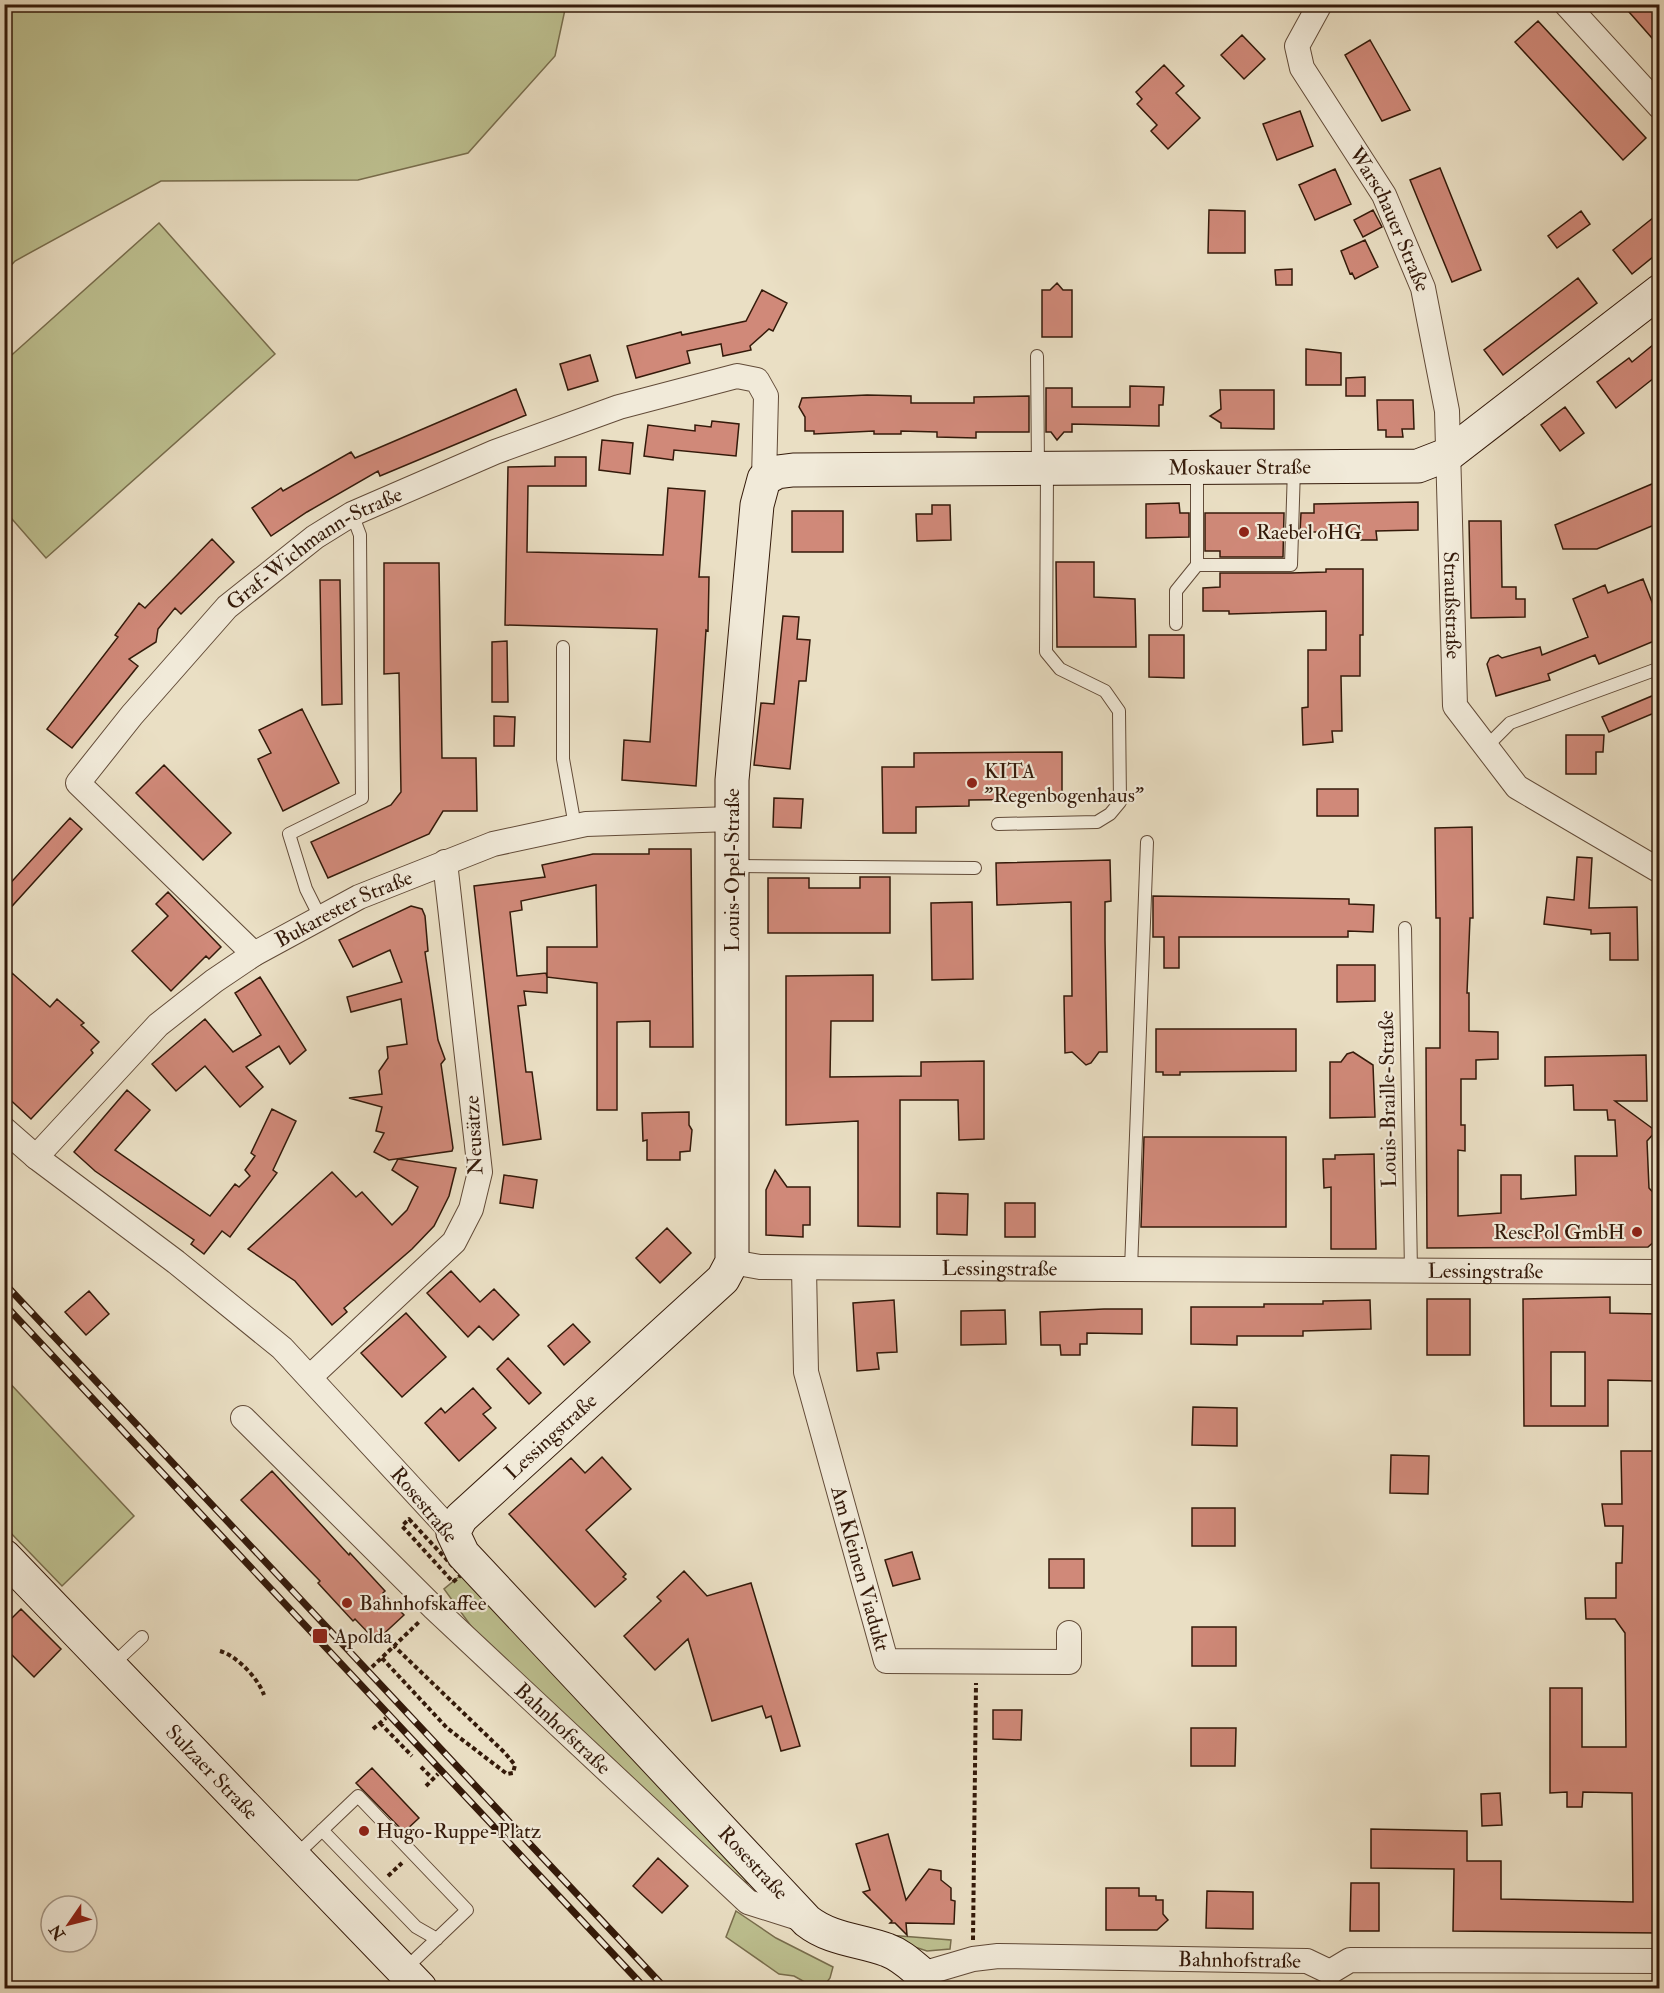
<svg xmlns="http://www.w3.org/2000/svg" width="1664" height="1993" font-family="'IM FELL Double Pica',serif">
<rect width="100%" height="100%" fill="#eadfc4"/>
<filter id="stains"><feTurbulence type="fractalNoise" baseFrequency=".00333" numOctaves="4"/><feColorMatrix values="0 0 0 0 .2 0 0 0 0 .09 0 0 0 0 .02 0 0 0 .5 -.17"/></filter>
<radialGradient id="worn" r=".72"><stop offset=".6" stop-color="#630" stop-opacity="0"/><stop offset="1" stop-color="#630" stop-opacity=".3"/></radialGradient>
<path fill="#bdc090" stroke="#786d4d" stroke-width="1.5" d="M5 4H566V5L555 56 468 153 358 180 161 181 15 261 5 272Z
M159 223 275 354 46 558 5 511V361Z
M5 1378 134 1516 62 1586 5 1527Z
M461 1575 754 1886 723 1871 479 1637 444 1589Z
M736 1911 776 1938 833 1967 830 1978 823 1987 812 1986 794 1976 779 1974 726 1937Z
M888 1935 951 1940 950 1949 927 1951 887 1938Z"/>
<path fill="#d08979" stroke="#341a0a" stroke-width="1.5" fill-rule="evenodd" d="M1622 4H1659V46Z
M1538 21 1646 138 1623 160 1515 42Z
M1242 35 1265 59 1244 79 1221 55Z
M1370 40 1410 110 1382 121 1345 55Z
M1164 65 1184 86 1176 93 1200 118 1168 149 1151 131 1157 125 1137 104 1142 99 1136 92Z
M1300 111 1313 146 1277 160 1263 124Z
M1440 168 1481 270 1452 282 1410 180Z
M1335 169 1351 204 1315 220 1299 185Z
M1209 210 1245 211V253H1208Z
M1373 210 1382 227 1363 237 1354 220Z
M1581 211 1590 224 1557 248 1548 236Z
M1659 213V252L1632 274 1613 250Z
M1365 240 1378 267 1355 279 1352 273 1350 274 1341 251Z
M1292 269V285H1276L1275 270Z
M1578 278 1597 303 1503 375 1484 350Z
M1057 283 1063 290H1072V337H1042V290H1050Z
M762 290 787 303 773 331 769 329 750 346 751 350 723 356 721 344 687 351 690 363 636 378 627 346 681 332 682 335 746 321Z
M1659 340V374L1616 408 1597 382 1629 358 1632 362Z
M1306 349 1341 353V385H1306Z
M590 355 598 381 568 390 560 364Z
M1365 377V396H1346V378Z
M1130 386 1164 387 1163 405H1159V426L1072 424V432H1064L1057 440 1051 432H1046V388H1072V407H1130Z
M516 389 526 415 380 476 378 471 307 512 271 536 252 508 281 488 283 491 351 452 355 458Z
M1220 390H1274V429L1221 428V423L1210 416 1221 409Z
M867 395 911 396V403H974V397L1029 396V432H976V438L937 437V432L901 431V434H874V431L814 434V431H805V417L799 407 802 398Z
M1377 400H1413L1414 429H1402L1403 437H1386V430H1378Z
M1565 407 1584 433 1560 451 1541 425Z
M712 421 739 424 736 456 674 450 673 460 644 456 648 425 695 431V425L711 427Z
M602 440 633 443 630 474 599 470Z
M555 457H586V486H528L527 552 663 555 668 488 705 491 699 577H709L708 631 706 630 696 786 622 780 624 740 650 742 657 629 505 625 508 467 555 466Z
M1659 481V523L1597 549H1563L1555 525Z
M1418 502V530L1376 531 1377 540H1357V532H1300L1301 513H1314V504Z
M1179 503 1180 513H1189V537L1146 538V504Z
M932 505H950L951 540 917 541 916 514H932Z
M792 511H843V552H792Z
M1205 513H1284L1283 557H1220V551H1205Z
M1469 521H1501L1502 587H1516V599H1525V617L1471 618Z
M212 539 234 562 181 614 175 608 158 629 156 642 129 659 138 666 72 748 47 729 118 637 115 635 139 603 145 608Z
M1056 562H1094V597L1135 599 1136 647H1057Z
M384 563H439L442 758H476L477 811H443L429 834 328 878 311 842 391 805 401 792 399 673 384 674Z
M1326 569H1363V635H1360V676H1341L1342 731H1332L1333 742 1303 745 1302 708 1308 707V650H1326V611L1229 614V611H1203V588L1220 587V573H1291L1326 572Z
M1643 579 1659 620V639L1599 664 1595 655 1548 674 1550 680 1496 696 1487 664 1490 658 1498 655 1502 658 1540 647 1542 655 1588 637 1573 599 1605 585 1608 593Z
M320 580H340L342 704 322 705Z
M783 616 799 617 797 639 810 640 806 681H799L790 769 754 765 761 703 774 704Z
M1149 635H1184V678L1149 677Z
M507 641 508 702H492V642Z
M1659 693V711L1609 732 1602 717Z
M302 709 339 783 283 811 258 759 271 753 259 730Z
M494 716 515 717 514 746H494Z
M1566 735H1604L1603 752H1596V774H1566Z
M1062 752V799L969 800V806L916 807V833H883L882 767H914V753Z
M164 765 231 833 203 860 136 793Z
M1317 789H1358V816H1317Z
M774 798 803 799 801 828 773 827Z
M70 818 82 829 4 915V890Z
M1472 827 1473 918H1470L1467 993H1469V1031L1498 1032V1059L1476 1060V1079H1461V1125H1465V1151L1458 1150V1216L1501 1213V1175H1521V1199L1576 1195 1575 1156H1617L1615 1120H1608L1607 1110H1574L1573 1085 1545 1086V1057L1646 1055 1647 1101H1615L1656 1131 1647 1141 1649 1188 1657 1197V1239L1648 1247 1427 1248 1426 1048H1440V918H1436L1435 828Z
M649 849H691L693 1047H650V1021L617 1022V1110H597V983L547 977V993L524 991 526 1005 518 1006 526 1072H532L541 1139 503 1145 474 886 545 877 542 865 593 854H649ZM596 885 597 947H547V977L546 973 517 976 510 912 522 910 521 901Z
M1577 857 1592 858 1589 908 1637 907 1638 960H1610V933L1591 934V930L1544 924 1547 897 1574 900Z
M1110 860 1111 901 1105 902V940L1107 1052H1099L1091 1063 1086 1065 1072 1052 1065 1053 1064 996H1072L1071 902 997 905 996 863Z
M860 877H890V933H768V878H809V888H860Z
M168 892 221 947 209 959 206 956 171 991 132 951 168 916 156 904Z
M1153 896 1349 899V904L1374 905 1373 932 1348 931V937H1179V968H1164V937H1153Z
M972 902 973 979 932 980 931 903Z
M411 906 422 909 425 916 428 951 425 952 438 1040 445 1059 441 1064 453 1148 452 1151 389 1160 374 1152 384 1133 376 1131 382 1107 349 1098 382 1094 379 1071 388 1058 387 1047 407 1044 401 999 351 1012 347 997 402 982 390 950 353 967 339 940Z
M1337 965H1375V1001L1337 1002Z
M12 973 50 1007 57 999 84 1023 81 1025 99 1042 91 1050 93 1053 31 1119 4 1094V982Z
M873 975V1021H831L830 1077 921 1076V1062L984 1061V1139L959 1140 958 1100H900V1227L858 1226V1121L786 1125V976Z
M260 977 306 1050 290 1064 279 1046 246 1067 263 1087 240 1107 205 1066 176 1091 152 1064 205 1019 233 1052 261 1035 235 993Z
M1156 1029H1296V1071L1180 1072V1075H1163V1072H1156Z
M1353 1052 1373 1065 1375 1117 1330 1118V1062H1341L1347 1054Z
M127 1090 150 1110 115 1150 210 1216 235 1184 239 1187 250 1176 245 1170 255 1156 251 1153 272 1109 296 1121 273 1170 277 1173 230 1237 222 1231 204 1254 191 1244 194 1240 95 1171 74 1152Z
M689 1112V1125L692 1130 690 1151 680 1152V1160H647V1140L643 1141 642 1113Z
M1144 1137H1286V1227H1141Z
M1374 1154 1376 1249H1331V1187L1324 1188 1323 1159H1335V1155Z
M398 1159 456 1168 449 1196 434 1226 412 1249 344 1308 347 1312 332 1325 295 1281 248 1249 332 1172 356 1197 362 1192 392 1225 407 1210 418 1187 392 1170Z
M775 1170 787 1187H810V1225H803V1237L766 1235V1190Z
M504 1175 537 1180 533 1208 500 1203Z
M937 1193 968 1194 967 1235 937 1234Z
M1005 1203H1035V1237H1005Z
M667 1228 691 1253 660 1283 636 1258Z
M451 1271 480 1302 494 1289 519 1315 493 1340 479 1326 468 1337 427 1293Z
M89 1291 109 1314 86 1335 65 1312Z
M1610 1297V1313L1658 1314 1657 1381 1608 1380V1426H1524L1523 1299ZM1551 1352H1585V1406H1551Z
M1427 1299H1470V1355H1427Z
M894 1300 897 1352 877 1353 879 1369 857 1371 853 1303Z
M1370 1300 1371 1329 1303 1331V1336H1237V1345L1191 1344V1307H1264V1304H1323V1301Z
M1104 1309H1142V1334L1087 1333V1344H1080V1355H1061L1060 1345H1041L1040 1312Z
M1005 1310 1006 1344 961 1345V1311Z
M406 1313 446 1357 402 1397 361 1353Z
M573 1324 590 1342 564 1365 548 1346Z
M508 1358 541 1393 529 1404 497 1369Z
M473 1388 491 1408 483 1414 496 1428 459 1461 425 1423 441 1408 445 1413Z
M1193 1407 1237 1408V1446L1192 1445Z
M1621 1451H1658L1659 1933 1453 1931 1454 1869 1371 1868V1829L1467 1831V1861H1501V1899L1633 1902 1632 1793 1583 1792 1582 1807H1567V1792L1550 1793V1688H1582V1747H1626L1625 1633 1615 1619H1586L1585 1598H1616V1563H1622L1623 1526H1605L1602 1504H1622Z
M1391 1455 1429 1456 1428 1494 1390 1493Z
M602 1457 631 1489 586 1530 626 1574 623 1577 626 1579 595 1607 509 1514 571 1458 585 1473Z
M272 1471 349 1555 350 1553 385 1591 383 1593 404 1615 376 1641 355 1619 353 1621 318 1583 320 1581 241 1500Z
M1192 1508H1235V1546H1192Z
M912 1552 920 1579 893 1586 885 1560Z
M1049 1559H1084V1588H1049Z
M684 1571 707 1596 751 1583 800 1746 781 1751 771 1716 766 1718 762 1706 712 1721 688 1639 655 1670 624 1636 661 1601 657 1597Z
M21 1609 61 1649 34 1677 4 1647V1626Z
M1192 1627H1236V1666H1192Z
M993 1710H1022L1021 1740 993 1739Z
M1191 1728H1236L1235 1766H1191Z
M372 1768 419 1818 404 1832 356 1783Z
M1500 1793 1502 1825 1482 1826 1481 1794Z
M888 1834 906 1900 929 1869 941 1871V1880L951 1888V1900L955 1901 954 1924 906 1923 907 1935 895 1923H890L892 1921 863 1892 870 1890 856 1844Z
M658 1858 688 1886 662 1913 633 1886Z
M1351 1883H1379V1931H1350Z
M1106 1888H1139V1896H1156V1900H1163V1914L1168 1920 1157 1930H1106Z
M1207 1891 1253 1892V1929L1206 1928Z"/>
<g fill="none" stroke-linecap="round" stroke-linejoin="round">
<defs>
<path id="lane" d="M1037 356 1038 468
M1197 565V469
M1176 624V591L1197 565H1291L1294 468
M563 647V759L575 826
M1486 747 1510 723 1660 668
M998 824 1097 822 1110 814 1120 802 1119 711 1105 691 1060 669 1046 652 1047 471
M734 866 975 868
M320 917 306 889 289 834 362 798 360 535 352 514
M1405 928 1411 1271
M1131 1269 1147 842
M111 1666 142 1637
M322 1830 416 1927 437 1939
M294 1857 358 1796 467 1910 404 1970"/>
<g id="street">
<path id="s1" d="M1320 4 1297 46 1302 68 1384 195 1423 288 1447 411 1455 706 1517 787 1660 871"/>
<path d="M1566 4 1660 107"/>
<path id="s2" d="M254 954 78 783 132 715 227 607 315 537 352 514 495 452 619 407 737 376 757 380 766 396 764 479"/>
<path d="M4 1129 36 1157 176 1262 282 1348 453 1533"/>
<path id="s3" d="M36 1157 158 1025 214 981 254 954 359 897 493 844 586 824 731 819"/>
<path id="s4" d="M732 1262 760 1267 1660 1272"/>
<path id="s5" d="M804 1268 806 1372 886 1661 1069 1662V1633"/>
<path d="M310 1377 454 1242 471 1209 480 1172 445 862"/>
<path id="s6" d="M243 1418 434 1608 748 1902 805 1920"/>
<path d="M1330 1972 1350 1960 1660 1961"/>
<path id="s7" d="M922 1974 973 1959 998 1956 1307 1961 1330 1972"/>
</g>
<g id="secondary">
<path id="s8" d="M4 1556 420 1988"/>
<path id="s9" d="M923 1988 922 1974C911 1965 901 1955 887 1950 861 1940 831 1940 807 1921L463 1554 453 1533 461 1518 723 1279 732 1262V780L757 505 764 479 777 472 793 470 1418 466 1449 454 1660 291"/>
</g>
</defs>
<use href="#lane" stroke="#624b38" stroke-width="14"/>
<use href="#street" stroke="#624b38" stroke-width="26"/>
<use href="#secondary" stroke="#341a0a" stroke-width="35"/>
<path stroke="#341a0a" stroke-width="4" stroke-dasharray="4.5 3" stroke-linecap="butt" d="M409 1519 461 1575 453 1582 402 1526Z
M220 1651C237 1656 258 1678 264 1695
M382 1658 447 1728 507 1774 513 1773 515 1765 505 1753 394 1646
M372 1667 419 1622
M380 1723 412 1756
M373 1729 386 1718
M421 1767 433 1779
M426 1786 438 1774
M388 1876 402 1863
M973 1940 976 1683"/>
<use href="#lane" stroke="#f1ead9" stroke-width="12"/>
<use href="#street" stroke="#f1ead9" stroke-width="24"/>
<use href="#secondary" stroke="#f1ead9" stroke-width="33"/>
<defs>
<path id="rail" d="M4 1283 665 1988
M4 1304 645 1988"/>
</defs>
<use href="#rail" stroke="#341a0a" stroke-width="7"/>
<use href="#rail" stroke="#f1ead9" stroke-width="4.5" stroke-dasharray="14" stroke-linecap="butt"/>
</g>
<g fill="#8f2418" stroke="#f1ead9" stroke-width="2">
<circle cx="1244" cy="532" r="6"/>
<circle cx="972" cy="783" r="6"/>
<circle cx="1637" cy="1232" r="6"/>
<circle cx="347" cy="1603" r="6"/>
<rect x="312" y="1628" width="16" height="16" rx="3"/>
<circle cx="364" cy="1831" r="6"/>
</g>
<g text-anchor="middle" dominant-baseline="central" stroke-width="4.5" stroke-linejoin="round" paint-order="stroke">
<g font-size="21" fill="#341a0a" stroke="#f1ead9">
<text stroke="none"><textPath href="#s1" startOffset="246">Warschauer Straße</textPath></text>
<text stroke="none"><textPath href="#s9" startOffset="2322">Moskauer Straße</textPath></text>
<text stroke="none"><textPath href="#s2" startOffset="582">Graf-Wichmann-Straße</textPath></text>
<text stroke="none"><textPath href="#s1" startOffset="642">Straußstraße</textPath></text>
<text transform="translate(732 870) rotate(-90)">Louis-Opel-Straße</text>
<text stroke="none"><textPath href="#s3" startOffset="400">Bukarester Straße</textPath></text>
<text transform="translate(1388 1099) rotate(-91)">Louis-Braille-Straße</text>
<text transform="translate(474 1135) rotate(-93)">Neusätze</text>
<text stroke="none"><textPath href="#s4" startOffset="268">Lessingstraße</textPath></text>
<text stroke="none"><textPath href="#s4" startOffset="754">Lessingstraße</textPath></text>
<text stroke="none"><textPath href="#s9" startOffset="807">Lessingstraße</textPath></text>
<text transform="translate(424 1505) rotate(50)">Rosestraße</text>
<text stroke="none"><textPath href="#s5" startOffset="308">Am Kleinen Viadukt</textPath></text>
<text stroke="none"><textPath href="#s6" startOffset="446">Bahnhofstraße</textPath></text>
<text stroke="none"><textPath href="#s8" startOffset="300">Sulzaer Straße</textPath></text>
<text transform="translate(753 1863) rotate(47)">Rosestraße</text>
<text stroke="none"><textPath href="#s7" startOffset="320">Bahnhofstraße</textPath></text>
</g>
<g font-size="21" fill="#341a0a" stroke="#f1ead9" text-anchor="start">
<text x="1256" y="532">Raebel oHG</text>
<text x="984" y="771">KITA<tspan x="984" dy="24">"Regenbogenhaus"</tspan></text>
<text x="1625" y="1232" text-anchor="end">RescPol GmbH</text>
<text x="359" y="1603">Bahnhofskaffee</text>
<text x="334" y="1636">Apolda</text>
<text x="376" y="1831">Hugo-Ruppe-Platz</text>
</g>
</g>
<rect width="1664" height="1993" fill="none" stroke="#eadfc4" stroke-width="24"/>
<rect x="6" y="6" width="1652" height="1981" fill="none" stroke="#341a0a" stroke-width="3"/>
<rect x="12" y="12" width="1640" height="1969" fill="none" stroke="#341a0a" stroke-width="1.5"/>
<g transform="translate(69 1924) rotate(235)"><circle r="28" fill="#f1ead9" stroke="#a59786" stroke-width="1.5"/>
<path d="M0-4.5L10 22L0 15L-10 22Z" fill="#8f2418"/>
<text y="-9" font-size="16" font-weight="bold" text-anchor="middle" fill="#341a0a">N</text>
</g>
<rect width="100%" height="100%" filter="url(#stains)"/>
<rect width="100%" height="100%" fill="url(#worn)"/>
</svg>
